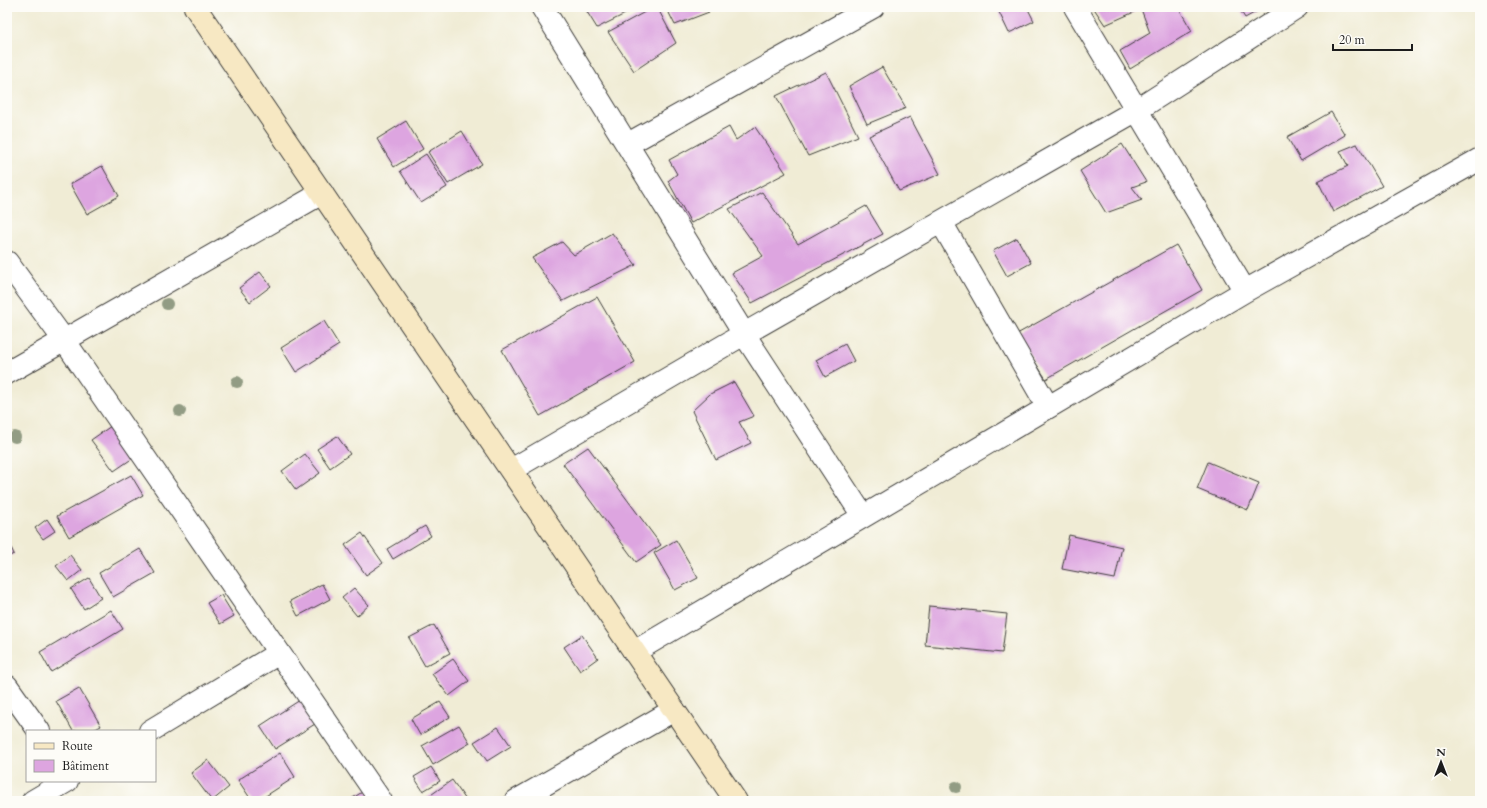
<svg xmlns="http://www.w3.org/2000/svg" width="1487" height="808" font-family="Cardo,serif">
<rect width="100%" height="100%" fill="#fdfcf7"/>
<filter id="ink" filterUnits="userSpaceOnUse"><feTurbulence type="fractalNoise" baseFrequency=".025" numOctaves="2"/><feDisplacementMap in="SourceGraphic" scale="8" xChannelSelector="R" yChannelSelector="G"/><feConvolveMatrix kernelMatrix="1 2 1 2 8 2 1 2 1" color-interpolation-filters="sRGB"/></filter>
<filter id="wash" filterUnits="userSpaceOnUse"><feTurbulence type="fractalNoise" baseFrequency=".012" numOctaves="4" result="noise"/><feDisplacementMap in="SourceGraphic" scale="16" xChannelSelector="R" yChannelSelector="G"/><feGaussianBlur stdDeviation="0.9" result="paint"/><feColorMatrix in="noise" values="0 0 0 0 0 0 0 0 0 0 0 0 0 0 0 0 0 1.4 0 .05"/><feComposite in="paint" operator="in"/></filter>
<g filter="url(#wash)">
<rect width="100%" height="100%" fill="#f0ecd5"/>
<g id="blocks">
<path fill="#dda5e0" d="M584 7H639L597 28Z
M654 7H657L676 43 634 71 608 32Z
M666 7H706L709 12 675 25Z
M1003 7H1027L1034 21 1009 33 998 10Z
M1093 7H1139L1141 9 1105 25Z
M1142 7H1178L1192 31 1130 69 1120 51 1150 33 1141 9Z
M1238 7H1265L1245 18Z
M882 67 906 108 867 124 849 86Z
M826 72 858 136 808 156 776 96Z
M1331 112 1345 135 1301 161 1287 137Z
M910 117 940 174 899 191 869 136Z
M406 121 423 149 394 167 377 139Z
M729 127 736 140 755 127 786 173 691 223 668 181 677 174 669 160Z
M462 131 482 164 448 184 428 152Z
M1122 144 1146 182 1132 187 1142 200 1106 213 1080 171Z
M1357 144 1382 186 1333 212 1318 181 1348 166 1340 151Z
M426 154 447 187 421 203 400 171Z
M102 166 119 196 87 214 70 184Z
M762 192 798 244 866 206 883 234 752 303 732 273 763 256 729 209Z
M612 233 636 265 563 301 532 258 562 242 574 255Z
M1017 238 1031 263 1007 276 993 251Z
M1176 245 1202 290 1046 379 1017 334Z
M260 272 271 286 250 302 239 288Z
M597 297 635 362 540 416 502 350Z
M324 321 339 345 296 372 281 348Z
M845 344 854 361 825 377 816 360Z
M734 382 754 416 739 422 751 443 716 460 692 411 710 394Z
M111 426 133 458 114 471 91 440Z
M337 436 350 454 330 468 317 449Z
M588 447 661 545 636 562 563 464Z
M305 454 320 473 296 490 282 471Z
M1208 462 1259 483 1248 510 1197 489Z
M131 475 143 495 69 537 57 516Z
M47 519 55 531 43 539 35 528Z
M425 526 431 536 393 559 387 549Z
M362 533 383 563 366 575 345 545Z
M1069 535 1122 547 1115 579 1062 569Z
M7 539 14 554 7 557Z
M676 540 698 578 675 590 654 553Z
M140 549 155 573 113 597 99 573Z
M70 555 82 570 68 581 56 566Z
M89 578 101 598 84 609 71 589Z
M322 584 330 599 298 616 290 601Z
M354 588 369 605 357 616 342 598Z
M221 595 234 616 220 624 207 603Z
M929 606 1007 614 1002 653 925 645Z
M111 610 123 629 51 672 40 652Z
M434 625 450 653 425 666 409 638Z
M582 635 598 658 580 671 564 647Z
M453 659 469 681 449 696 432 674Z
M79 688 101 726 92 731H73L56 701Z
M300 700 315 724 275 749 260 726Z
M440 702 450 717 420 735 411 719Z
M459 725 470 743 433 765 422 746Z
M498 727 511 746 487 761 474 742Z
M280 753 295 777 258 801H252L238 780Z
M208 760 229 787 212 801 191 773Z
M431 767 440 781 423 791 414 777Z
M452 780 466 800 464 801H426L425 799Z
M367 789 375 801H348Z"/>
</g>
</g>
<g filter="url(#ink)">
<use href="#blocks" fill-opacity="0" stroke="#3c3b38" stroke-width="1"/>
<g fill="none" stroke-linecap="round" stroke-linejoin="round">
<defs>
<path id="street" d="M542 7 744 334 863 516
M1075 7 1245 291
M628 144 873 7
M941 222 1048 407
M7 262 64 340 381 801
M7 373 322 193
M511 470 744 334 1137 110 1297 7
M634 652 1245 291 1480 159
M7 686 39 731
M150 731 279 653
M33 801 67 781
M516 801 674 710"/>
<path id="secondary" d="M195 7 736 801"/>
</defs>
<use href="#street" stroke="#3c3b38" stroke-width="24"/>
<use href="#secondary" stroke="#3c3b38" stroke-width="24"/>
<use href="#street" stroke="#fff" stroke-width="22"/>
<use href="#secondary" stroke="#f7e8c3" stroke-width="22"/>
</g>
<g fill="#929c84">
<circle cx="167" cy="304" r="6"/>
<circle cx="237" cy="382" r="6"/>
<circle cx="180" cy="411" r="6"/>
<circle cx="15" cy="437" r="6"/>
<circle cx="956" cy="787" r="6"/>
</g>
</g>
<rect width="1487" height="808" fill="none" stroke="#fdfcf7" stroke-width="24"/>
<rect x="26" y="730" width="130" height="52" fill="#fdfcf7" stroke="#a3a29f"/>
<rect x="34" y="743" width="20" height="6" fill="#f7e8c3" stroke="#a3a29f"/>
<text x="62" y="750" font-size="12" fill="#1c1c1c">Route</text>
<rect x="34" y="760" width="20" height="12" fill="#dda5e0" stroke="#a3a29f"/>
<text x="62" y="770" font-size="12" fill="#1c1c1c">Bâtiment</text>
<g transform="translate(1441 762)" stroke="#fdfcf7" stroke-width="3" paint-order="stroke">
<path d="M0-3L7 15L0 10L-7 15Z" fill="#1c1c1c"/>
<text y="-6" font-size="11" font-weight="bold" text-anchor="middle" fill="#1c1c1c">N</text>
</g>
<path d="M1333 44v6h79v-6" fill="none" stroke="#1c1c1c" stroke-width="2"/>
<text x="1339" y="44" font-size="12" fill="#1c1c1c" stroke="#fdfcf7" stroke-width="3" paint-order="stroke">20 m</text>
</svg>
